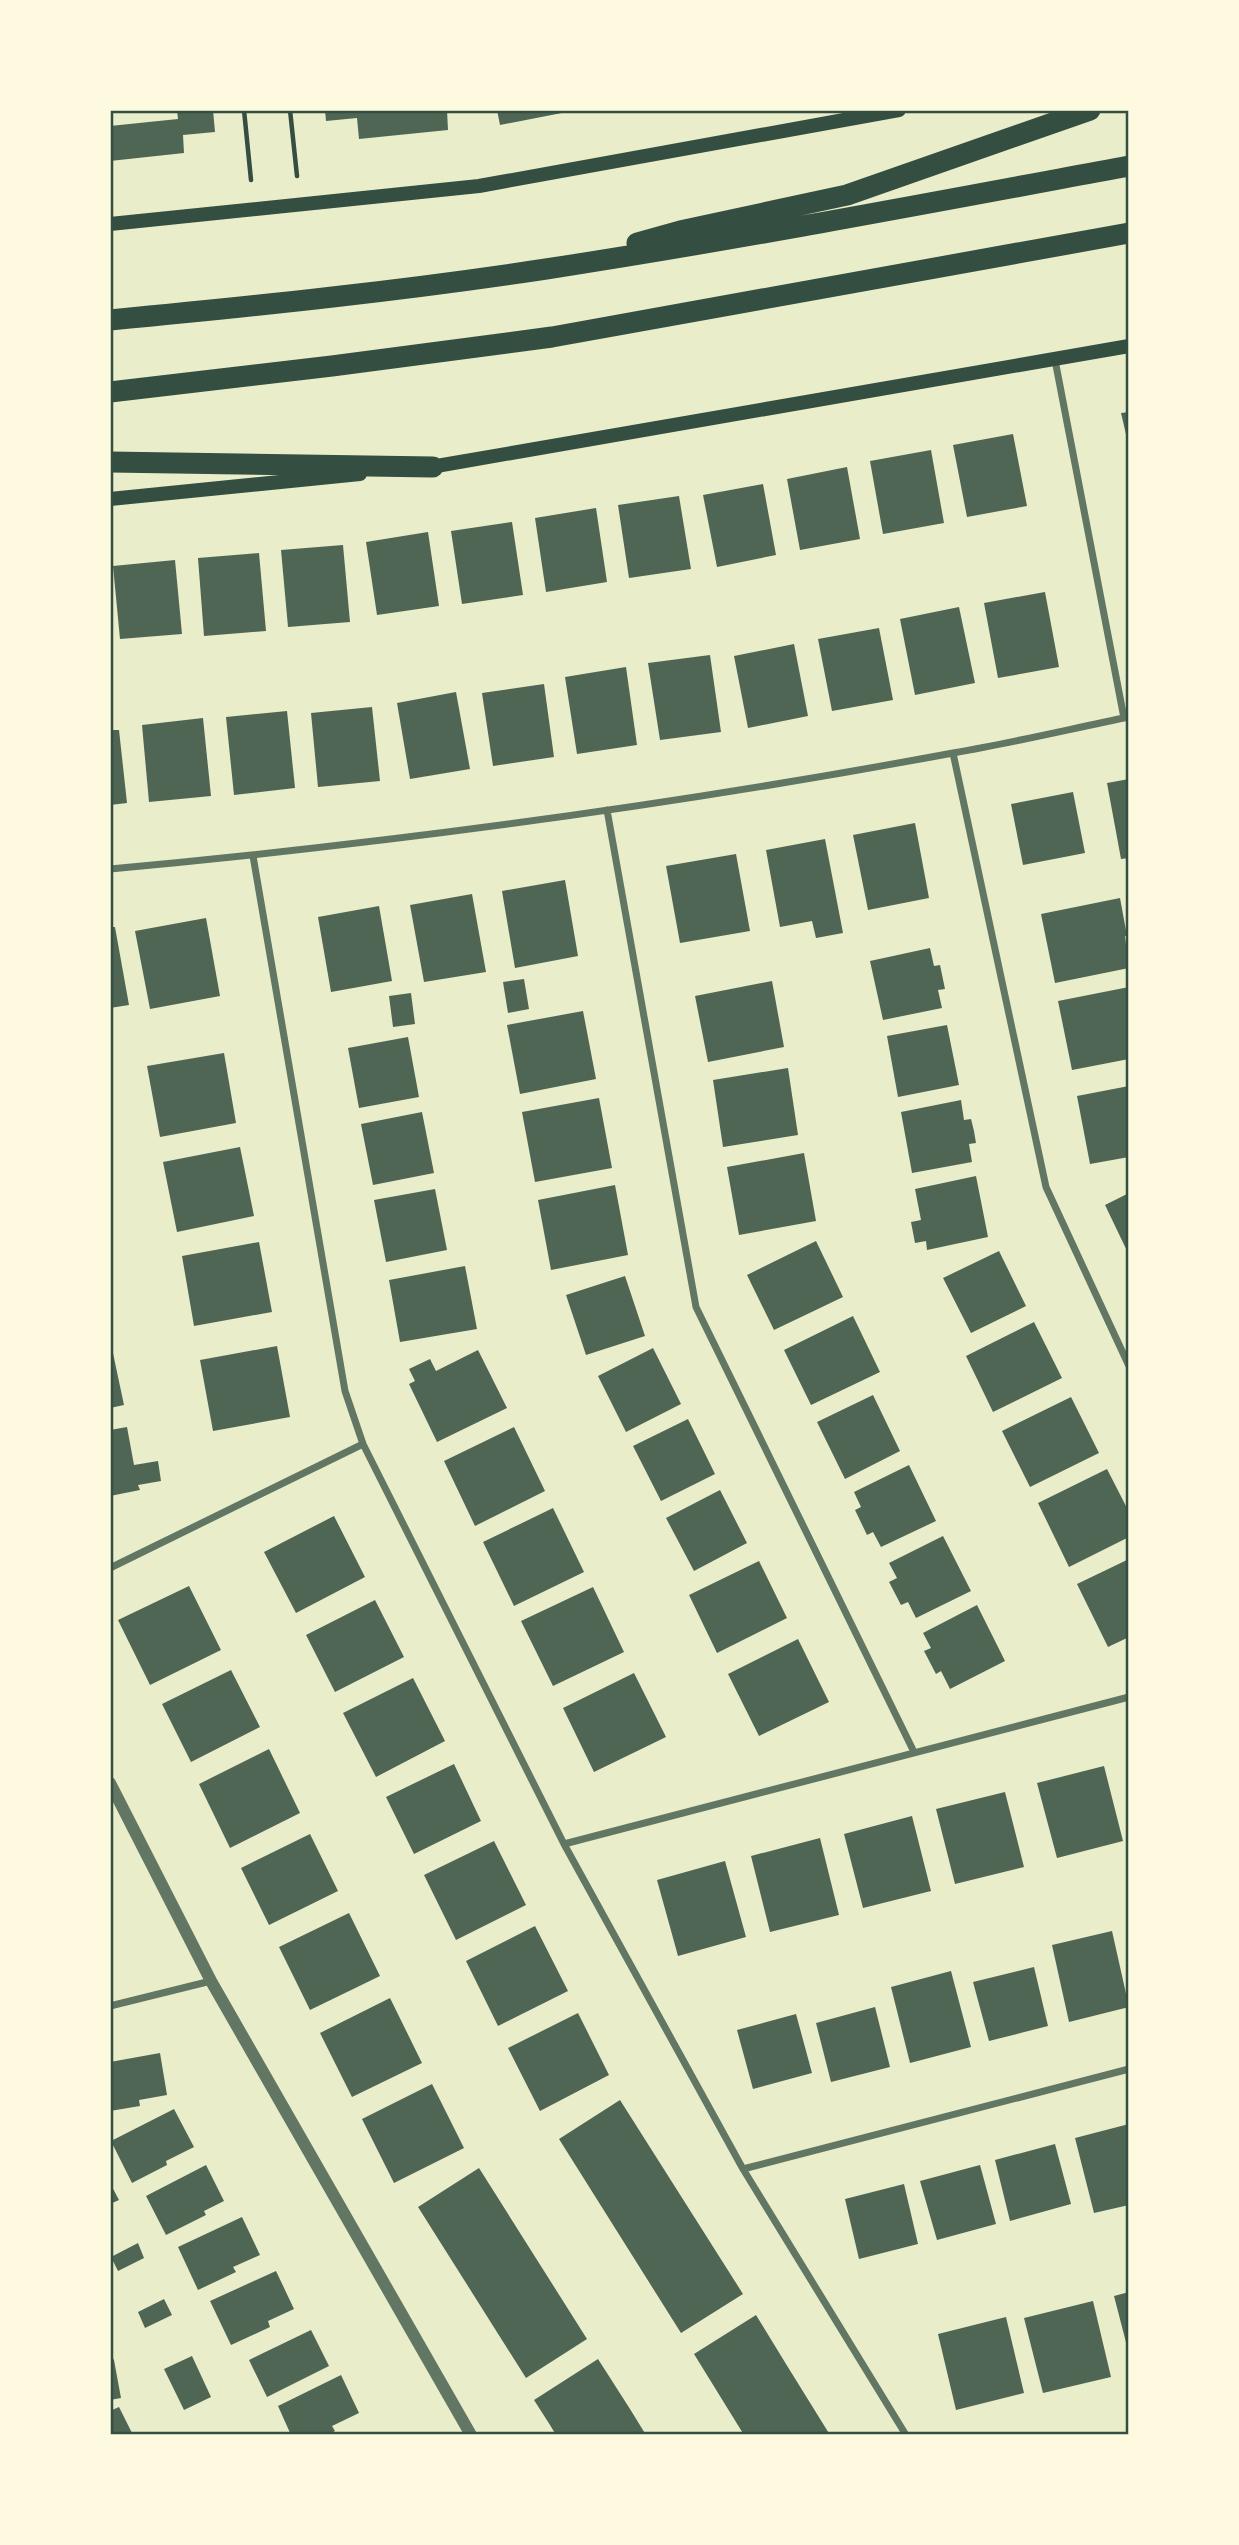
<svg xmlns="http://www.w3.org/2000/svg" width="1239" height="2545" font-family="Mulish,sans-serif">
<rect width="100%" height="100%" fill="#e9edc9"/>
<path fill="#4f6655" d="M177 110H213L215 132 183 135 184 153 110 161V126L178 119Z
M325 110H447L448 130 359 139 357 118 326 121Z
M497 110H567V112L500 125Z
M1129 412V443H1128L1121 413Z
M1013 434 1027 506 967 517 953 445Z
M931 450 944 523 883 534 870 461Z
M847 467 860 539 800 550 787 479Z
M763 484 776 555 717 567 703 495Z
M679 496 691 569 629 578 618 505Z
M596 508 607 582 546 592 535 518Z
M512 522 523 595 462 604 451 531Z
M428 532 439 606 377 615 366 542Z
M343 545 350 622 288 627 281 550Z
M259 553 266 631 204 636 198 558Z
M175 560 182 634 120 639 113 566Z
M1045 592 1059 667 998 678 984 603Z
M959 607 975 683 915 695 900 619Z
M879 628 893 700 832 711 818 639Z
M794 644 808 716 748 728 734 656Z
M710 655 721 732 660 740 648 663Z
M626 667 637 745 577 754 565 677Z
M544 684 554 757 493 766 482 693Z
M456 692 470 769 410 779 397 703Z
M372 707 380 781 318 787 311 713Z
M287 711 295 788 234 795 226 717Z
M203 718 211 796 149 802 142 725Z
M110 730H119L127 803 110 805Z
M1129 779V858L1121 859 1107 783Z
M1073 792 1085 853 1023 865 1011 804Z
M915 823 929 898 868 910 853 835Z
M825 839 843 933 816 938 812 921 780 927 766 850Z
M736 854 750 931 680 943 666 866Z
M565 880 578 956 515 968 502 891Z
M472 894 486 972 424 982 410 905Z
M1120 898 1127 936H1125L1129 968 1055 983 1041 914Z
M379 906 392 981 331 992 318 917Z
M206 918 220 996 150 1009 135 931Z
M110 927H115L129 1005 110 1008Z
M930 948 934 966 940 965 945 989 938 990 942 1008 883 1020 870 961Z
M524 979 529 1009 508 1013 503 982Z
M772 981 784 1047 708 1062 695 996Z
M1129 987V1059L1072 1070 1058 1001Z
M411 993 415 1024 393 1027 389 996Z
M583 1011 596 1079 520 1094 507 1025Z
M947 1025 959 1085 898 1097 887 1036Z
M408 1037 419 1097 359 1108 348 1048Z
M224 1053 236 1123 160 1137 147 1066Z
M788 1068 798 1135 723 1147 713 1080Z
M1129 1086V1157L1090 1164 1077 1096Z
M599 1098 612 1168 535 1182 522 1112Z
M961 1100 964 1120 971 1119 974 1131 976 1143 969 1144 972 1162 912 1173 901 1112Z
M422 1112 434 1173 373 1185 361 1124Z
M240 1147 254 1216 177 1232 163 1162Z
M804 1153 816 1221 739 1235 727 1167Z
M976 1176 988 1237 927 1250 926 1241 915 1243 911 1222 921 1220 915 1189Z
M615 1185 628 1255 551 1270 538 1200Z
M435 1189 447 1250 386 1262 374 1200Z
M1129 1193V1255L1105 1205Z
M816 1241 843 1297 774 1330 747 1275Z
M259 1242 272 1312 194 1326 182 1256Z
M999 1251 1026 1306 971 1333 943 1278Z
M465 1266 477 1329 400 1342 389 1280Z
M625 1276 645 1336 586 1355 566 1295Z
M853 1316 880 1372 811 1405 784 1350Z
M1034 1322 1062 1378 993 1412 966 1356Z
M110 1339 124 1405 110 1408Z
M277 1346 290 1417 213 1431 200 1360Z
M653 1348 681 1404 626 1432 598 1376Z
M478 1350 507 1408 437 1442 409 1384 415 1381 409 1369 430 1359 436 1371Z
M873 1395 900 1451 845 1479 817 1422Z
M1071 1397 1099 1453 1030 1487 1002 1431Z
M688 1419 715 1474 661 1501 633 1446Z
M127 1427 134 1465 158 1461 161 1481 138 1485 140 1490 110 1496V1430Z
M514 1427 545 1491 475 1526 444 1461Z
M909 1465 936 1521 881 1547 873 1532 867 1535 855 1510 861 1507 854 1492Z
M1107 1469 1129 1512V1537L1069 1567 1038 1503Z
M720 1490 747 1543 694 1571 666 1518Z
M553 1508 584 1572 514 1606 483 1542Z
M334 1516 365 1577 296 1613 264 1552Z
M943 1536 971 1591 916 1618 908 1602 901 1605 889 1582 897 1578 889 1563Z
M1129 1559V1637L1108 1647 1077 1584Z
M759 1561 787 1618 717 1653 689 1595Z
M189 1586 221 1650 150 1685 118 1620Z
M593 1587 624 1652 553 1686 521 1621Z
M375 1600 404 1657 335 1692 306 1635Z
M977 1605 1005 1661 950 1689 941 1671 936 1674 924 1651 931 1648 923 1633Z
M798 1639 829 1702 759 1736 728 1674Z
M231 1670 260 1727 191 1762 162 1704Z
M634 1673 666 1737 594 1772 563 1708Z
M413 1678 445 1741 376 1777 343 1713Z
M269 1749 300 1813 230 1848 199 1784Z
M454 1764 481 1821 414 1854 386 1797Z
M1104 1766 1123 1841 1057 1858 1037 1783Z
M1005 1792 1024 1867 955 1884 936 1809Z
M912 1816 931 1891 863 1908 844 1834Z
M310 1834 338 1891 269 1925 241 1868Z
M820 1838 839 1915 770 1932 751 1856Z
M494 1841 526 1905 456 1940 424 1875Z
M725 1861 746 1937 678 1956 657 1880Z
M349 1913 380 1976 310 2010 279 1947Z
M535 1926 568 1991 498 2026 466 1961Z
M1112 1931 1129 2007 1069 2022 1052 1945Z
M1034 1967 1048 2026 989 2041 973 1982Z
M951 1971 971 2047 910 2063 891 1987Z
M390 1998 422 2063 352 2097 320 2033Z
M875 2007 890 2067 831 2082 816 2023Z
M578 2013 609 2075 540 2111 508 2048Z
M796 2014 812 2073 753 2089 737 2030Z
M160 2053 167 2095 139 2100 140 2106 110 2111V2062Z
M432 2084 464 2148 394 2183 362 2119Z
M620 2100 743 2294 681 2333 559 2139Z
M174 2109 194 2147 166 2161 167 2165 132 2183 111 2141Z
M1129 2124V2205L1094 2213 1075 2138Z
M1055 2144 1071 2204 1010 2221 995 2160Z
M206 2165 224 2201 204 2211 206 2215 166 2235 146 2196Z
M980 2165 996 2224 937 2240 920 2181Z
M479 2168 587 2339 526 2378 418 2207Z
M110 2183 119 2200 110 2204Z
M904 2184 918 2244 859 2259 845 2199Z
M242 2217 260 2255 233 2267 236 2272 198 2290 178 2247Z
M138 2243 144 2258 118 2271 111 2257Z
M276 2271 294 2309 268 2321 270 2327 231 2345 210 2301Z
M1129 2292V2350H1128L1114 2296Z
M164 2299 172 2315 145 2328 138 2312Z
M1093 2301 1111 2377 1043 2393 1024 2318Z
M756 2315 786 2364 830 2435H744L694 2354Z
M1006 2317 1024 2393 956 2410 938 2334Z
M311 2330 329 2366 267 2397 249 2360Z
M110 2354 114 2360 121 2398 110 2400Z
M192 2356 211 2397 184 2410 164 2369Z
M598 2359 630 2409 646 2435H556L550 2425 534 2400Z
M341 2375 359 2413 332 2426 335 2431 328 2435H291L278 2406Z
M119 2407 133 2435H110V2411Z"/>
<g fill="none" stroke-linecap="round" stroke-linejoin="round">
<path stroke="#344e41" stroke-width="4.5" d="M244 110 251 180
M290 110 297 176"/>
<path stroke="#617663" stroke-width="7" d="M1055 360 1124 718
M953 753 1046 1187 1129 1366
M607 810 696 1307 914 1752
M253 856 345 1391 363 1444 564 1844 743 2169 906 2435
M110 869C392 843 674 805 953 753 1012 743 1070 729 1129 717
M110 1568 363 1444
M564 1844 1129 1697
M110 2006 211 1981
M743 2169 1129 2069"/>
<path stroke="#617663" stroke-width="12" d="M110 1783 211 1981 471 2435"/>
<path stroke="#344e41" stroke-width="14" d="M110 224 479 186 899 110
M425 468 1129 346
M110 499 360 474"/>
<path stroke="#344e41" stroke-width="21" d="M637 243 680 231 847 195 1090 110
M110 320C256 306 401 291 546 269 741 239 935 202 1129 166
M110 392 332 366 552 337 1129 233
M110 462 433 467"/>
</g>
<rect width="1239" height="2545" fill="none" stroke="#fefae0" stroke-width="224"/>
<rect x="112" y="112" width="1015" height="2321" fill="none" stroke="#344e41" stroke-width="2.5"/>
</svg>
